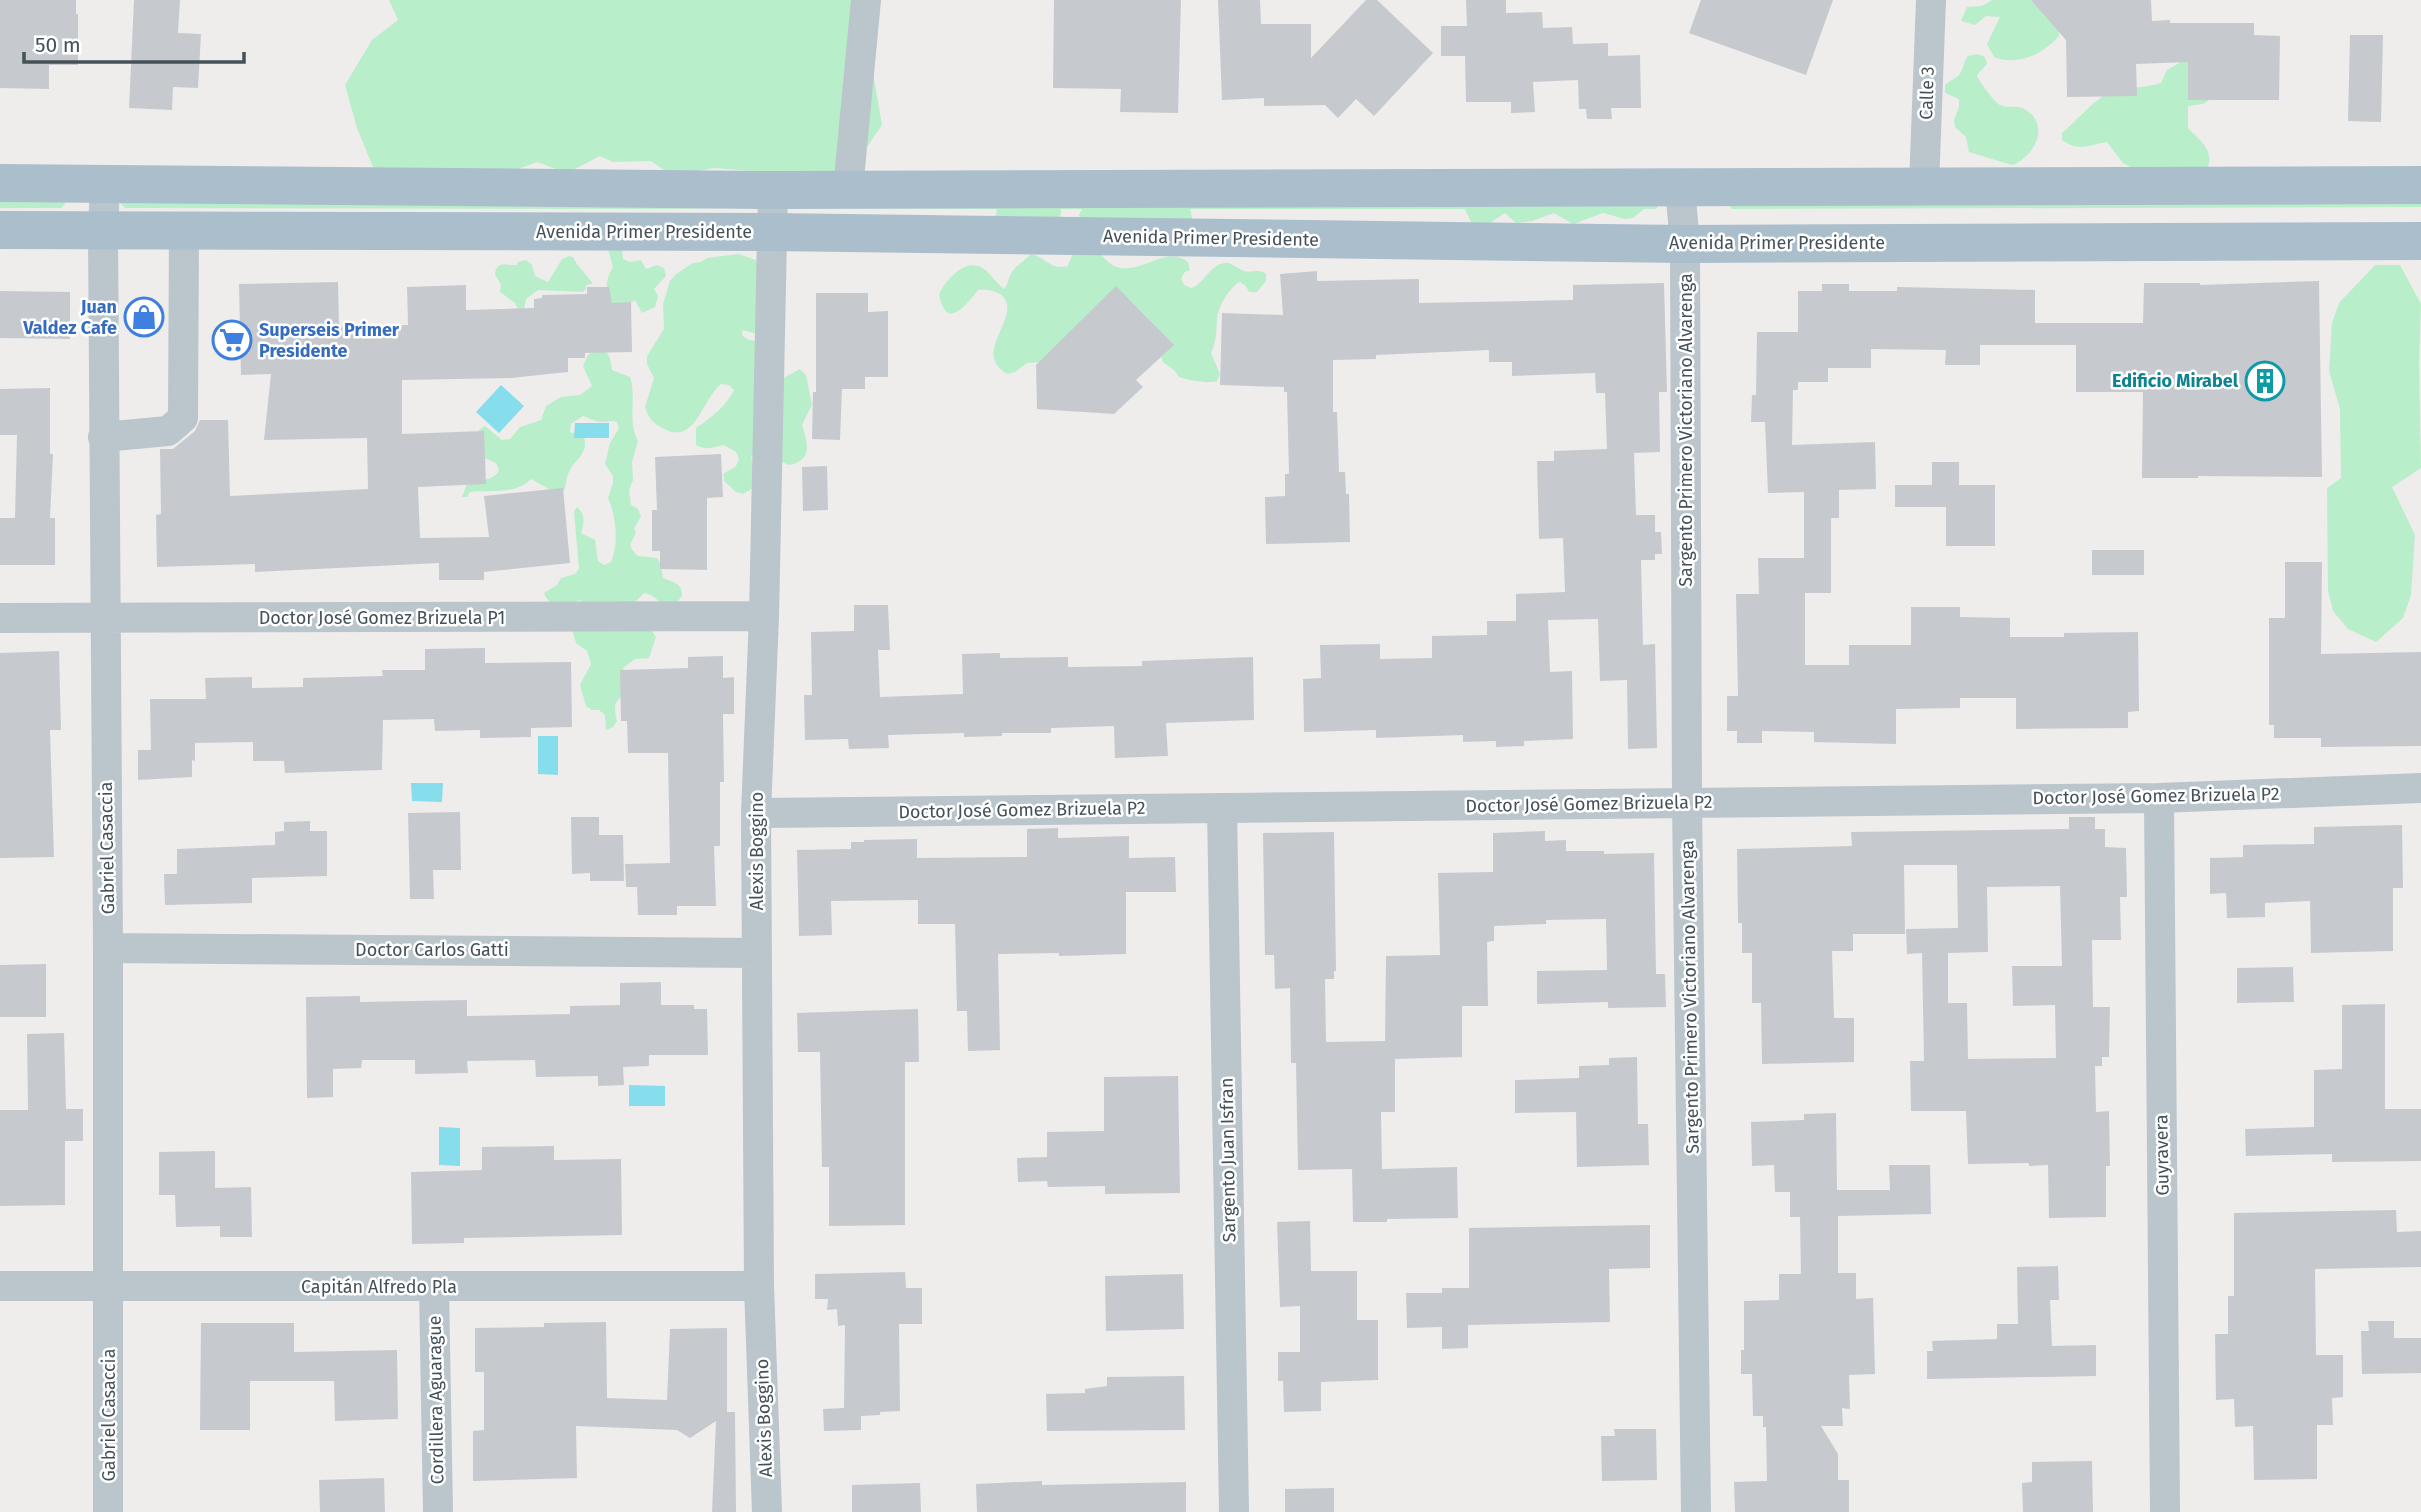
<svg xmlns="http://www.w3.org/2000/svg" width="2421" height="1512" font-family="'Fira Sans',sans-serif">
<rect width="100%" height="100%" fill="#efecec"/>
<path fill="#b9eeca" d="M389 0H866L869 49 882 125 850 172 800 175 714 168 673 176 651 161 613 162 600 156 567 173 537 162 513 171 375 172 357 128 345 85 372 40 398 20Z
M1992 0H2067L2058 21 2059 36C2042 55 2018 66 1994 57L1987 44 2000 17 1986 16 1975 25 1961 21 1967 7 1982 6Z
M1978 54 1985 57 1987 64 1977 75C1978 80 1995 103 2000 105 2008 109 2018 104 2026 110 2051 126 2034 157 2012 165L1969 152 1966 137 1955 127 1954 120 1959 107V99L1945 93V85C1949 81 1955 79 1959 75 1964 69 1963 62 1968 56Z
M2190 57 2215 96 2203 104 2188 106V128C2199 140 2214 149 2208 167L2133 168 2123 163 2107 142C2089 145 2079 152 2062 140V133C2078 120 2089 104 2107 94 2123 86 2144 89 2161 83L2167 70Z
M2421 192V207L1732 209 1728 204Z
M0 195 64 197 65 204 61 208H0Z
M121 199 728 209 125 208 120 203Z
M1660 204 1656 209H1644L1633 218 1625 219 1603 213 1573 224 1554 213 1532 221 1516 223 1505 213 1485 226 1471 222 1465 209H1190L1192 218 1190 226 1081 223 1079 215 1082 209H1061L1060 221 990 219 996 215 997 209H797Z
M608 249H622L623 259 630 262 641 260 646 269 657 265 664 268 666 276 654 289 658 296 655 307 642 313 635 300C606 319 600 287 613 267Z
M738 254 759 261 764 336 743 330 742 335 747 339 762 343 780 380 800 369 806 375 812 405 802 425C808 443 813 461 789 465L757 452 751 457 756 479 755 487 743 494 736 492 725 482 723 474 736 466 739 459 736 452 724 445C713 447 707 451 696 445V428C711 418 726 406 734 390L729 385 721 384C701 400 696 447 662 428 653 423 648 417 645 407L654 378 647 364V356L664 329 663 304 670 281 676 274 693 263 701 262 707 258Z
M1031 254C1045 257 1051 271 1068 266L1072 255H1101C1105 258 1109 264 1114 266 1140 277 1165 244 1188 262L1190 270 1185 272 1181 278 1184 285 1191 288C1205 284 1211 261 1228 263 1234 264 1238 269 1244 271 1253 273 1258 268 1266 274V281L1257 292H1249L1246 286 1240 282C1230 286 1217 308 1217 320 1216 334 1217 339 1211 353L1220 374 1217 381C1209 384 1188 380 1179 377L1175 371 1163 362 1148 318 1127 298 1104 299 1042 362 1027 363 1015 372 1008 374C968 354 1027 313 1000 294 994 290 986 289 978 290 966 305 946 332 939 294 947 279 966 256 984 269 990 273 996 283 1004 289 1009 283 1008 278 1012 272 1016 265 1025 261 1031 254Z
M569 256 573 257C577 267 587 274 593 284L586 285V289L583 292 538 290 526 299 524 310 520 313 515 303 500 292 501 285 495 274C497 260 506 266 517 265L518 262 526 260 532 265 535 276 548 282 562 259Z
M2375 265H2400L2421 304 2419 361 2421 468 2392 487 2415 535 2411 595 2403 618 2376 642 2348 629 2333 611 2328 591 2327 488 2341 478 2340 409 2329 371 2332 323 2339 303Z
M595 350 606 351 610 358 612 370 630 377C637 399 627 421 638 441L632 462 633 480 629 490 631 505 638 509 641 516 634 529 636 532C631 546 626 544 638 556L657 558 661 564 663 578C674 583 682 582 682 596L677 602 663 604 651 595 644 593 634 603 656 637 649 658 635 659 623 668 628 691C614 702 613 703 617 721L613 727 606 730 605 715 599 710H592L586 706 580 685 591 664 587 651 576 643 572 630 585 605 580 600C567 606 550 610 544 593L557 585 561 578 575 574 579 569 574 511 577 507C586 515 584 522 581 533L595 540 598 561 604 565 611 562C619 545 616 515 608 498L613 483V476L605 464 610 443 619 428 617 422C611 420 609 422 602 422 596 422 589 418 583 416L571 424 570 432 584 437C589 454 575 459 569 472 563 484 570 494 553 497L549 489 531 479C515 495 490 490 470 492L467 497H462L467 484C478 477 492 484 499 470L496 463 482 457 477 438 479 430 485 426 502 440 510 439 520 427 541 420 546 406 561 397 580 395 592 386 583 366 588 355Z"/>
<path fill="#86ddeb" d="M501 385 524 406 499 433 476 412Z
M575 423H609V438H574Z
M538 736H558V775L538 774Z
M411 783H443L442 802 412 801Z
M629 1085 665 1086V1106H629Z
M439 1127 460 1128V1166L439 1165Z"/>
<path fill="#c6cacf" fill-rule="evenodd" d="M0 0H76V14H78V65H49V89L0 88Z
M134 0H180L178 33 201 34 198 88 173 87 172 110 129 108Z
M1054 0H1181L1178 113 1120 112 1121 89 1053 88Z
M1218 0H1260L1261 24H1311V58L1366 0H1377L1433 53 1374 116 1356 99 1338 118 1325 105 1264 106V98L1222 100Z
M1466 0H1506V13L1542 12 1543 28 1572 27 1573 44 1608 43V56L1640 55 1641 108H1611L1612 119H1587L1586 109H1579L1578 80 1533 82 1535 112 1511 113V102H1466L1465 56H1441V26H1467Z
M1701 0H1833L1806 75 1689 33Z
M2031 0H2151L2152 21 2170 20V23H2254V35L2280 36 2279 100H2188V62L2136 64 2137 96 2067 97 2066 40Z
M2350 35H2383L2381 122 2348 121Z
M1317 271V281L1419 279V303L1573 300V285L1664 283 1667 392H1659L1660 452 1634 453 1636 515H1655V532H1661L1662 554H1655V560H1641L1643 645 1655 644 1657 748 1628 749 1627 680 1600 681 1598 619 1548 620 1550 672 1572 671 1573 739 1524 741V746L1496 747V741L1463 742V735L1376 738V730L1304 732 1303 679 1321 678 1320 645 1380 644V659L1432 658V636L1487 635V621H1516V594L1565 592 1563 538 1539 539 1537 461H1554V451L1607 449 1605 393H1596L1595 373 1512 376V362H1489V350L1376 355V359L1333 360V412H1337L1339 472H1345L1346 494H1349L1350 542 1266 544 1265 497 1285 496V474H1289L1287 392H1284V387L1220 385 1222 313 1283 315 1280 274Z
M2319 281 2322 477 2198 476V478H2142L2143 392H2076V345H1980V365H1945L1946 350 1871 349V368H1828V382H1798V390H1793L1792 445 1875 442 1876 489 1839 490V518H1831V593H1805V665H1849V645H1911V607H1960V617L2010 618V637H2064V633L2138 632 2139 711 2128 712V728L2016 729V698H1960V708L1896 709V744L1814 742V732L1762 731V743H1737V731H1727V696H1738L1736 594H1759L1758 558H1804V492L1768 493 1765 422H1751L1752 395H1756L1757 332H1798V291H1822V284H1849V291H1897V287L2035 290V323H2143L2144 283H2200V285Z
M338 282 339 326 408 325 407 287 466 285V310L534 308V299L542 298V295L587 294V287H609L612 303 631 302 632 352 585 353V358H568V372L511 378 402 380V434L484 431 486 484 418 487 420 538 489 537 484 496 563 488 570 563 484 572V580H439V563L255 572V564L157 567 156 515 161 514 160 449H173L179 444 195 431 200 420H228L230 496 368 489 367 438 264 440 271 374 241 375 239 284Z
M1116 286 1174 345 1136 380 1143 387 1114 414 1037 409 1036 365Z
M0 291 70 292V339L0 338Z
M816 293H868V312L888 311V377H865V389H842L840 440 812 439 813 392H816Z
M50 388V454H53L50 518H55V565H0V518H15L17 435H0V389Z
M721 454 723 497 707 498V570L660 569V551H652V510H657L655 457Z
M1932 462H1959V485H1995V546H1946V507H1895V485H1932Z
M827 466 828 510 803 511 802 467Z
M2092 550H2144V575H2092Z
M2285 562H2322L2321 654 2421 652V746L2321 747V738H2274V725H2269V618H2285Z
M854 605H888L890 650H878L880 697 963 694 962 654 1000 653V658L1068 657V667L1142 666V661L1253 657 1254 720 1166 723 1168 756 1115 758 1114 726 1051 728V733H1002V736L964 737V733L888 735 889 748 849 749 848 739 805 740 804 695H812L811 632 854 631Z
M485 648V663L571 662 572 727 531 728V737L480 738V730L435 731 434 719 383 720 382 770 285 773 284 761H253V742L195 743V761L192 760V777L138 780V750H151L150 699H206L205 678 252 677V688L303 687V678L383 676 382 670H425V649Z
M59 651 61 730H50L54 857 0 858V653Z
M723 656V678L734 677V714H723L724 782H720V846H714L716 906H677V915H638L637 887H626L625 864 670 863 668 753H628L627 721H621L620 670 688 668V657Z
M460 812 461 870H433L434 899H410L408 813Z
M571 817H599V835H623L624 881H590V873L572 874Z
M2069 817H2095V829H2105V847L2126 848 2127 897H2120L2121 940H2092L2093 1007H2110L2109 1057H2102V1066H2095L2096 1112 2109 1111 2110 1166H2106V1217L2049 1218 2048 1165 2029 1166V1163L1968 1164 1966 1111H1911L1910 1061H1924L1922 953 1907 954 1906 929 1958 928 1957 865H1904L1905 934H1853V951H1832L1834 1018H1854V1062L1762 1064 1761 1003H1752V953H1742V923H1738L1737 849 1852 846 1851 832 2069 829ZM2060 886 2062 966H2012L2013 1006 2055 1005 2056 1058 1968 1059 1967 1003H1948V953L1988 952 1987 887Z
M310 821V831H327V876L252 878V903L165 905 164 874H177V849L275 845V832L284 831V822Z
M2402 825 2403 888H2393V951L2311 953 2310 901 2265 903V917L2227 918 2226 893 2210 894V858L2243 857V845L2314 844V827Z
M1058 828V838L1129 836V858L1175 857 1176 892H1126V954L1059 956V953L998 954 1000 1050 968 1051 967 1011H957L955 924H918V900L831 901 832 935 799 936 797 850 851 849V842H864V840L917 839V858L1027 857V829Z
M1545 831V841L1566 840V851H1604V854L1654 853 1656 974H1665L1666 1007 1608 1008V1002L1537 1004V971L1607 970 1606 919 1546 920V924L1494 926V941L1487 942 1488 1006H1462V1057L1395 1059V1112H1381L1382 1169 1457 1167 1458 1218 1387 1219V1222H1353L1352 1169 1298 1170 1296 1063H1291L1290 988 1275 989 1274 955H1265L1263 833 1334 832 1336 971H1334V979H1325L1326 1042 1385 1041 1386 956 1440 955 1438 873 1493 872V833Z
M46 964V1017H0V965Z
M2293 967 2294 1002 2237 1003V968Z
M661 982V1005H694V1009H707L708 1055H649V1066L623 1067 624 1085 598 1086V1076L536 1077 535 1060 467 1061 468 1073 415 1074V1060H362L361 1068 333 1069V1097L307 1098 306 997 360 996V1002L467 1000V1016L570 1014V1006L620 1005V983Z
M2385 1004V1109H2421V1161L2332 1162V1154L2246 1156 2245 1129 2314 1127V1070L2342 1069V1005Z
M918 1009 919 1062H905V1225L829 1226V1167H822L820 1052H798L797 1013Z
M64 1033 66 1109H83V1141H65V1205L0 1206V1110H28L27 1034Z
M1637 1057 1638 1124H1648L1649 1165 1577 1167 1576 1112 1515 1113V1080L1579 1078V1066L1609 1065V1058Z
M1178 1076 1180 1193 1105 1194V1186L1048 1187 1047 1181 1018 1182 1017 1158 1047 1157V1132L1104 1131V1077Z
M1836 1113 1837 1190H1890L1889 1165H1930L1931 1214 1838 1216V1273H1856V1299L1873 1298 1875 1374 1849 1375 1850 1409 1842 1408 1843 1426H1821L1838 1454V1480H1849V1512H1735L1734 1482 1767 1481 1766 1427H1763V1416H1753L1752 1374H1741V1350H1744V1301L1779 1300V1274H1801L1800 1217H1790V1192H1775L1774 1165 1752 1166 1751 1122 1804 1120V1114Z
M554 1146V1160L621 1159 622 1235 464 1238V1243L412 1244 411 1172 482 1170V1147Z
M215 1151V1188L251 1187 252 1237H220V1226L176 1227 175 1195H159V1152Z
M2396 1210 2397 1232 2421 1231V1267L2315 1269 2316 1355H2343V1397L2332 1398 2333 1425H2317V1479L2254 1480 2253 1426 2235 1427 2234 1399 2216 1400 2215 1334H2228V1296H2234V1213Z
M1310 1221 1311 1271H1357V1320H1378V1380L1321 1382V1411L1284 1412 1283 1381H1278V1352H1300V1306L1280 1307 1277 1222Z
M1650 1225V1268L1609 1269 1610 1322 1468 1325V1348L1442 1349V1327L1407 1328 1406 1293H1442V1288H1469V1228Z
M2058 1266 2059 1300H2050L2052 1346 2096 1345V1376L1927 1379V1351H1933L1932 1341 1997 1339V1324H2018L2017 1267Z
M905 1272 906 1288H922V1324H899L900 1411 880 1412V1415L861 1416V1430L824 1431 823 1409 844 1408 845 1325 838 1326 837 1309 827 1310 828 1299H815V1274Z
M1183 1274 1184 1329 1106 1331 1105 1276Z
M2368 1321H2394V1338H2421V1373L2362 1374 2361 1331H2369Z
M606 1322 607 1398 667 1400 670 1329 727 1328V1412H735L736 1512H712L716 1421 690 1438 677 1430 576 1426 577 1478 473 1481V1431L484 1430V1372H475V1328L544 1327V1323Z
M201 1323H294V1352L397 1350 398 1419 335 1421 334 1381H250V1430H200Z
M1184 1376 1185 1430 1047 1431 1046 1394 1085 1393V1389L1107 1386V1377Z
M1614 1429H1656L1657 1480 1602 1481 1601 1436H1615Z
M2092 1461 2093 1512H2023L2022 1483 2032 1482V1462Z
M384 1478 385 1512H320L319 1480Z
M1042 1481V1485L1186 1482V1512H977L976 1484Z
M920 1483 921 1512H852V1485Z
M1334 1488V1512H1285V1489Z"/>
<g fill="none" stroke-linecap="round" stroke-linejoin="round">
<path stroke="#bac5cc" stroke-width="30" d="M105 185 103 230 108 948V1512
M1924 186 1931 0
M1680 188 1685 244 1687 803 1696 1512
M848 189 866 0
M103 437 168 431 183 418 184 231
M0 618 764 616
M2159 798 2165 1512
M1222 808 1234 1512
M756 813 2159 798 2421 788
M108 948 757 953
M0 1286H759
M434 1288 438 1512
M767 1512 759 1286 756 813 764 616 773 190"/>
<path stroke="#abbecc" stroke-width="38" d="M0 183 773 190 2421 185
M0 230 771 232 1685 244 2421 241"/>
</g>
<defs>
<symbol id="shop-ring" viewBox="-11 -11 22 22"><circle r="9.5" fill="#fff" stroke="#3f7fe0" stroke-width="1.5"/><path d="M-5-2.5h2.3a2.7 3.5 0 0 1 5.4 0H5L5.5 6h-11ZM-1.5-2.5h3a1.5 2.3 0 0 0-3 0Z" fill="#3f7fe0"/></symbol>
<symbol id="supermarket-ring" viewBox="-11 -11 22 22"><circle r="9.5" fill="#fff" stroke="#3f7fe0" stroke-width="1.5"/><path d="M-6-5.5h2.5l.6 2H6L4.5 2H-2.5L-4.4-4H-6ZM-1.5 3.2a1.3 1.3 0 1 0 .1 0ZM3 3.2a1.3 1.3 0 1 0 .1 0Z" fill="#3f7fe0"/></symbol>
<symbol id="building-ring" viewBox="-11 -11 22 22"><circle r="9.5" fill="#fff" stroke="#0f9aa8" stroke-width="1.5"/><path d="M-4-6H4V6H1V3H-1V6H-4ZM-2.5-4.3h1.7v1.8h-1.7ZM.8-4.3h1.7v1.8H.8ZM-2.5-1h1.7V.8h-1.7ZM.8-1h1.7V.8H.8Z" fill="#0f9aa8"/></symbol>
</defs>
<g fill-rule="evenodd">
<use href="#shop-ring" x="122" y="295" width="44" height="44"/>
<use href="#supermarket-ring" x="210" y="318" width="44" height="44"/>
<use href="#building-ring" x="2243" y="359" width="44" height="44"/>
</g>
<g text-anchor="middle" dominant-baseline="central" stroke-width="5" stroke-linejoin="round" paint-order="stroke">
<g font-size="18" fill="#455159" stroke="#fff">
<text transform="translate(1927 93) rotate(-88)">Calle 3</text>
<text x="644" y="232">Avenida Primer Presidente</text>
<text transform="translate(1211 238) rotate(1)">Avenida Primer Presidente</text>
<text x="1777" y="243">Avenida Primer Presidente</text>
<text transform="translate(1686 430) rotate(-90)">Sargento Primero Victoriano Alvarenga</text>
<text x="382" y="618">Doctor José Gomez Brizuela P1</text>
<text transform="translate(2156 796) rotate(-1)">Doctor José Gomez Brizuela P2</text>
<text transform="translate(1589 804) rotate(-1)">Doctor José Gomez Brizuela P2</text>
<text transform="translate(1022 810) rotate(-1)">Doctor José Gomez Brizuela P2</text>
<text transform="translate(107 848) rotate(-91)">Gabriel Casaccia</text>
<text transform="translate(757 851) rotate(-90)">Alexis Boggino</text>
<text x="432" y="950">Doctor Carlos Gatti</text>
<text transform="translate(1690 997) rotate(-91)">Sargento Primero Victoriano Alvarenga</text>
<text transform="translate(2162 1155) rotate(-91)">Guyravera</text>
<text transform="translate(1228 1160) rotate(-91)">Sargento Juan Isfran</text>
<text x="379" y="1287">Capitán Alfredo Pla</text>
<text transform="translate(436 1400) rotate(-91)">Cordillera Aguarague</text>
<text transform="translate(109 1415) rotate(-90)">Gabriel Casaccia</text>
<text transform="translate(764 1418) rotate(-92)">Alexis Boggino</text>
</g>
<g font-size="18" font-weight="bold" fill="#366cbe" stroke="#fff" text-anchor="end">
<text x="117" y="307">Juan<tspan x="117" dy="21">Valdez Cafe</tspan></text>
<text x="259" y="330" text-anchor="start">Superseis Primer<tspan x="259" dy="21">Presidente</tspan></text>
</g>
<g font-size="18" font-weight="bold" fill="#0d838f" stroke="#fff" text-anchor="end">
<text x="2238" y="381">Edificio Mirabel</text>
</g>
</g>
<path d="M24 52v10h220v-10" fill="none" stroke="#455159" stroke-width="3.5"/>
<text x="35" y="52" font-size="21" fill="#455159" stroke="#ffffff" stroke-width="5" paint-order="stroke">50 m</text>
</svg>
